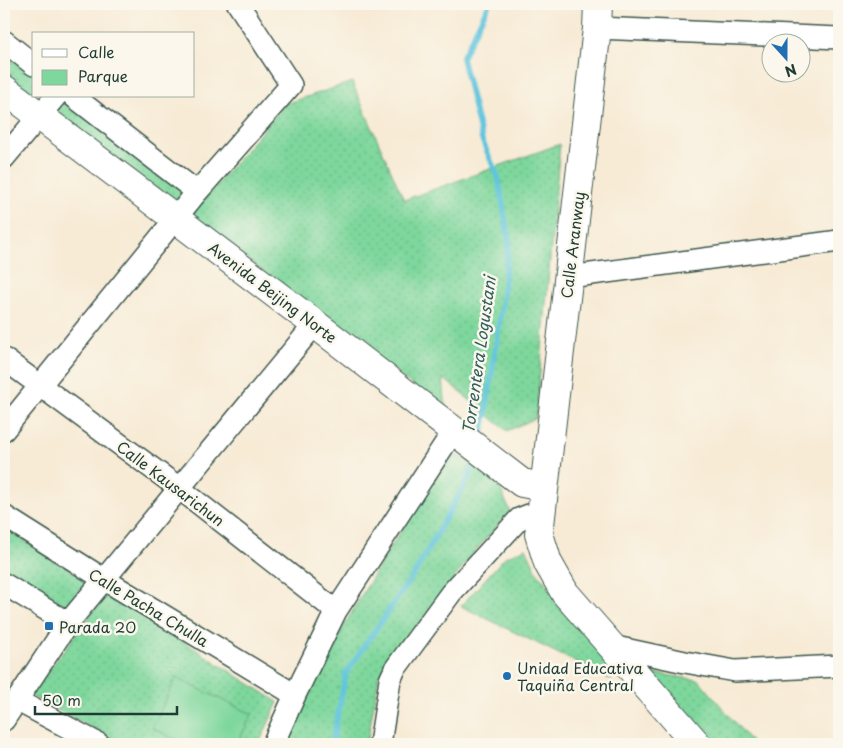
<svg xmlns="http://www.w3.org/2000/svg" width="843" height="748" font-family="'Playpen Sans',sans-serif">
<defs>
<pattern id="green-dots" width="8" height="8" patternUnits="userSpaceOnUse" patternTransform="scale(1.25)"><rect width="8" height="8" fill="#7ed79c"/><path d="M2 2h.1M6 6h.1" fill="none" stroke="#6cb987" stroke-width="1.8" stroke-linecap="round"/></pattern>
</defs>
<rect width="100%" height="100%" fill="#fbf7ec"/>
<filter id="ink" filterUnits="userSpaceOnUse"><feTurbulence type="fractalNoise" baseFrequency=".02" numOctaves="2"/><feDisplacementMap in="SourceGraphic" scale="10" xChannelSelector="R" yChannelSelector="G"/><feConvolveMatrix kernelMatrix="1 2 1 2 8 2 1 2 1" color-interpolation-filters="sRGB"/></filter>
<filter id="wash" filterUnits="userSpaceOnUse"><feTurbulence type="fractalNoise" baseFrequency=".0096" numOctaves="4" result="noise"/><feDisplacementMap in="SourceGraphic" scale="20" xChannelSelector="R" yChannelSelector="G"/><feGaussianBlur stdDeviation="1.12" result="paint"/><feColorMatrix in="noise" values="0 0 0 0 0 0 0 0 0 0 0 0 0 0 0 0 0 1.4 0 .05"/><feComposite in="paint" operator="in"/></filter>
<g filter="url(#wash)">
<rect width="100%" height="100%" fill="#f7ebd6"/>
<path fill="url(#green-dots)" stroke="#4e8a68" d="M4 50 34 74V96H63L185 192 175 203 4 76Z
M352 82 404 200 560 144 536 418 507 431 443 378 446 411 190 216 285 104Z
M457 456 483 468 500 488 510 511 476 550 379 675 367 744H285C327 645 387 554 443 463Z
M4 527 88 581 63 610 4 573Z
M526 548 537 572 605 658 612 680 461 606 505 557Z
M107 593 278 702 259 744H124L30 696Z
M652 673 699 680 753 744H713Z"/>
<path fill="#7ed79c" stroke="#4e8a68" d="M176 678 252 714 237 744H186L152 728Z"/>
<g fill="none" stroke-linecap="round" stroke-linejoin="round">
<path stroke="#60c5dd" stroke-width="5.5" d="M480 441 484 425 501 312 509 240 498 177 482 140 462 58 489 4
M332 744 346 673 416 571 470 475 475 457"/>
</g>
</g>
<g filter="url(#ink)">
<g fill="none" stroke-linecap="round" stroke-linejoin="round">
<defs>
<path id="street" d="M597 28 839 38
M4 41 34 65
M73 96 197 192
M4 158 56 96
M569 277 839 241
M4 359 179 488 336 611
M4 430 197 192 291 85 238 4
M4 516 105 580 295 695
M4 584 68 623
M611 646 685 662 735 671 839 666
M16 700 99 744
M4 720 68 623 315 324
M273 744 295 695 336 611 454 430
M380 744 390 680 395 669 451 593 519 519 529 515 541 517"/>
<path id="secondary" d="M598 4 597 28 539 534 548 563 565 593 697 744
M4 89 315 324 522 483 544 487"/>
</defs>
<use href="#street" stroke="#3f574c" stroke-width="24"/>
<use href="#secondary" stroke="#3f574c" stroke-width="30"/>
<use href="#street" stroke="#fff" stroke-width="21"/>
<use href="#secondary" stroke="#fff" stroke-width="28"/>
</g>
</g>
<g fill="#1f6fb2" stroke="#fbf7ec" stroke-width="2">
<rect x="44" y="621" width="10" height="10" rx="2.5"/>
<circle cx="507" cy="676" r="5"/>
</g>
<g text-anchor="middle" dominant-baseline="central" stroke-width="5" stroke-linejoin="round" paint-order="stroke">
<g font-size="15" fill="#1f3d34" stroke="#fbf7ec">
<text transform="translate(572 245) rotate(-83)">Calle Aranway</text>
<text transform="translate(273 292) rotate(37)">Avenida Beijing Norte</text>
<text transform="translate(171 483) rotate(37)">Calle Kausarichun</text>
<text transform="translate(149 607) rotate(31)">Calle Pacha Chulla</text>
</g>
<g font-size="15" fill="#1f3d34" stroke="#fbf7ec" text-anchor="start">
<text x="59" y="626">Parada 20</text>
<text x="517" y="667">Unidad Educativa<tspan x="517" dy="17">Taquiña Central</tspan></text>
</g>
<g font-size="16" font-style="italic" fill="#2f5f5e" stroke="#fbf7ec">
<text transform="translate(478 355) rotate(-82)">Torrentera Logustani</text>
</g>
</g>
<rect width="843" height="748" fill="none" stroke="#fbf7ec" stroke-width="20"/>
<rect x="32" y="32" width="162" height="65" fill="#fbf7ec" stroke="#a3ada2"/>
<rect x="42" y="49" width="25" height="8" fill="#ffffff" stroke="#a3ada2"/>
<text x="78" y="58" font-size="15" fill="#1f3d34">Calle</text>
<rect x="42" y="70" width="25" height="15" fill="#7ed79c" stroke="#a3ada2"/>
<text x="78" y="82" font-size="15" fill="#1f3d34">Parque</text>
<g transform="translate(786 58) rotate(159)"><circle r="24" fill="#fbf7ec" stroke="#a3ada2"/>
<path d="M0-4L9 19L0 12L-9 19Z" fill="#1f6fb2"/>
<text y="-8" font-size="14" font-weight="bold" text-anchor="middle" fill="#1f3d34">N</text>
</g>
<path d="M35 706v8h142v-8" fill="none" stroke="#1f3d34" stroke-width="2.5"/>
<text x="42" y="706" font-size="15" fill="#1f3d34" stroke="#fbf7ec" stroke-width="4" paint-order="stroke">50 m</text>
</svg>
